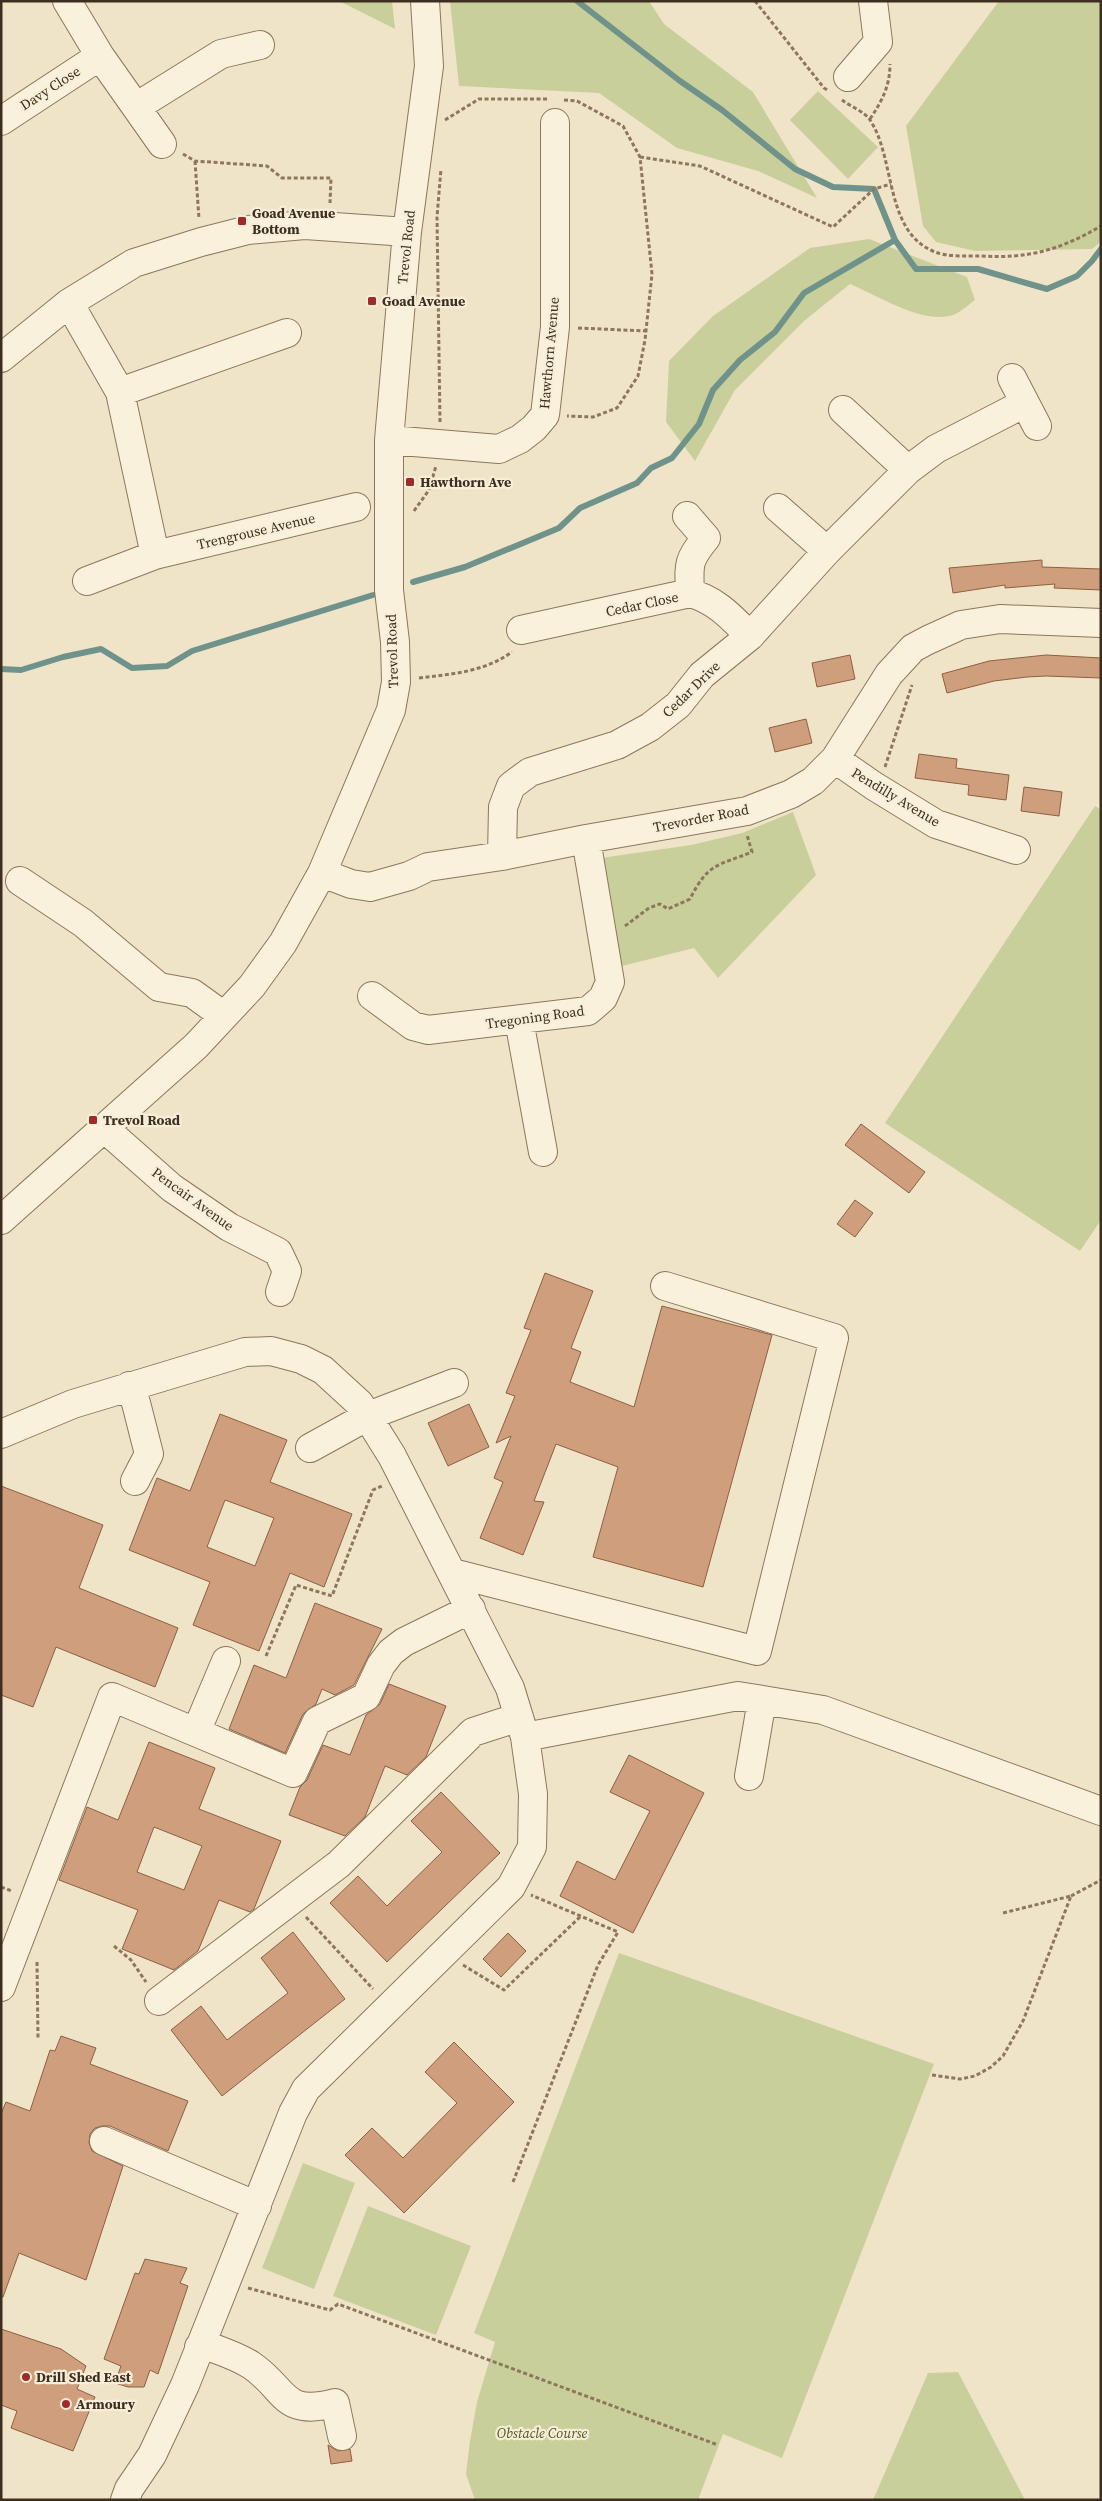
<svg xmlns="http://www.w3.org/2000/svg" width="1102" height="2501" font-family="'Source Serif 4',serif">
<rect width="100%" height="100%" fill="#f0e4c8"/>
<path fill="#c9cf9b" d="M339 1H392L395 29Z
M450 1H649L664 24 753 92 817 198 758 171 677 148 599 93 459 86Z
M999 1H1101V242L1092 249 975 251 936 242 923 226 906 126Z
M818 91 878 147 848 179 790 120Z
M869 239 967 277 975 300C968 305 958 315 949 316 921 323 876 295 850 284L804 321 735 390 695 461 666 422 669 361 713 316 810 248Z
M1095 806 1101 810V1220L1080 1251 885 1123Z
M793 812 816 875 718 978 694 948 618 967 601 858 691 845 742 833Z
M619 1953 934 2064 782 2458 723 2434 698 2500H475L466 2474 470 2441 477 2402 495 2342 474 2333Z
M303 2163 355 2183 314 2289 262 2268Z
M368 2206 471 2246 436 2335 333 2296Z
M958 2372 1025 2500H873L928 2373Z"/>
<g fill="none" stroke-linecap="round" stroke-linejoin="round">
<path stroke="#6f938a" stroke-width="6" d="M577 1 680 81 722 110 795 169 833 187 874 189 895 240
M413 582 465 567 559 528 580 508 637 483 651 468 672 458 699 424 713 390 740 360 775 332 804 293 895 240 916 269H978L1047 289 1077 276 1092 261 1101 249
M1 669 21 670 63 657 101 649 132 668 167 666 192 651 373 595"/>
</g>
<path fill="#cf9f7d" stroke="#8d5f41" fill-rule="evenodd" d="M1042 560V567L1101 569V590L1054 588 1055 584 1005 588V585L953 593 949 568Z
M850 655 855 679 817 687 812 663Z
M1046 655 1101 658V678L1046 676 1027 677 994 681 947 693 942 674 989 661Z
M806 719 812 743 775 752 769 728Z
M919 754 957 759 956 768 1009 775 1006 800 968 795 969 785 915 778Z
M1024 787 1062 792 1059 816 1021 811Z
M861 1124 925 1172 909 1193 845 1145Z
M855 1200 873 1213 855 1237 837 1224Z
M545 1273 593 1291 571 1348 581 1352 570 1382 634 1407 662 1306 772 1335 703 1587 593 1557 618 1467 556 1444 534 1501 544 1502 523 1555 480 1538 503 1482 494 1478 511 1436 496 1443 515 1396 506 1393 531 1330 524 1328Z
M469 1404 489 1447 448 1466 428 1423Z
M220 1414 287 1440 270 1482 352 1514 324 1587 290 1573 259 1651 193 1625 210 1582 129 1550 157 1478 190 1491ZM225 1500 274 1518 255 1566 207 1547Z
M1 1486 103 1525 79 1588 178 1628 155 1687 56 1647 33 1707 1 1695Z
M315 1603 382 1629 354 1685 335 1695 322 1689 316 1704 303 1714 285 1753 229 1729 254 1665 286 1678Z
M389 1684 446 1706 426 1757 407 1775 385 1766 365 1817 345 1836 289 1815 300 1787 307 1780 323 1745 350 1755 366 1715 380 1704Z
M149 1742 215 1768 199 1809 281 1841 254 1909 250 1912 219 1900 198 1951 174 1970 122 1949 138 1910 59 1880 87 1807 118 1820ZM154 1827 202 1846 184 1890 137 1872Z
M629 1755 704 1793 633 1933 560 1896 577 1861 615 1880 650 1811 610 1792Z
M441 1792 500 1853 387 1962 330 1903 358 1876 387 1906 442 1852 411 1821Z
M293 1932 345 1999 222 2096 171 2030 201 2006 227 2040 288 1993 261 1958Z
M508 1933 526 1951 501 1977 483 1959Z
M61 2036 96 2048 90 2064 188 2101 168 2151 110 2126H102L95 2128 90 2134 89 2143 92 2151 123 2166 86 2280 19 2253 3 2297H1V2114L6 2102 30 2111 50 2050 55 2051Z
M454 2042 514 2102 404 2213 345 2155 372 2128 403 2158 457 2103 425 2072Z
M145 2259 187 2268 180 2283 188 2286 158 2374 150 2370 144 2387H128L115 2383 121 2366 104 2359 135 2273 139 2274Z
M1 2329 61 2349 86 2366 77 2389 95 2397 73 2451 11 2428 17 2411 1 2405Z
M328 2445 338 2451 350 2449 352 2461 331 2464Z"/>
<g fill="none" stroke-linecap="round" stroke-linejoin="round">
<defs>
<path id="minor" d="M67 1 100 56
M848 77 878 42 873 1
M136 107 221 54 260 45
M1 121 100 56 162 144
M69 303 120 392 155 555
M1 358 69 303 134 263 201 242 248 230 305 225 407 232
M1012 378 1037 426
M120 392 287 333
M843 410 908 470
M389 440 499 449 520 439 534 428 545 415 555 327V123
M778 508 827 551
M687 516 706 538C687 561 689 565 690 593
M87 581 155 555 356 507
M521 630 690 593C716 600 731 617 750 636
M835 759 874 786 936 824 1016 850
M502 856 503 807 511 786 530 772 617 745 650 727 678 705 702 675 750 636 827 551 908 470 936 449 1025 403
M322 873 351 884 370 887 409 876 428 867 502 856 586 839 747 811 791 794 813 781 835 759 889 674 913 648 928 640 961 625 1000 619 1101 623
M20 881 83 923 159 987 192 993 224 1016
M372 996 413 1026 428 1030 588 1011 603 998 610 982 586 839
M519 1020 543 1152
M104 1128 172 1188 229 1227 278 1252 287 1271 280 1292
M1 1220 196 1046 252 986 283 943 322 873 391 710 396 682 395 642 389 590V440L407 232 429 66 425 1
M129 1386 136 1403 149 1454 135 1481
M1 1434 73 1404 245 1352 271 1351 301 1359 323 1370 359 1403 392 1456 510 1688 525 1737 533 1794 532 1847 511 1887 306 2089 293 2113 185 2385 152 2455 129 2489 125 2500
M310 1448 368 1416 454 1383
M453 1573 757 1651 834 1338 665 1286
M196 1732 226 1661
M525 1737 738 1696 823 1710 1101 1811
M749 1776 762 1700
M1 1987 112 1697 293 1773 317 1721 366 1697 381 1665 391 1652 404 1642 471 1609
M159 2001 339 1864 473 1732 519 1717
M104 2141 257 2206
M199 2347 205 2345C221 2351 237 2356 251 2365 287 2389 281 2417 335 2403L342 2436"/>
</defs>
<use href="#minor" stroke="#8d765c" stroke-width="30"/>
<path stroke="#8d765c" stroke-width="3" stroke-dasharray="4 2.5" stroke-linecap="butt" d="M755 1 824 88 829 91
M564 100 577 101 623 126 640 157 652 274 645 340 638 376 617 408 593 417 567 416
M842 100C850 106 865 112 870 120 896 159 884 232 935 252 948 257 967 256 981 256 1028 259 1060 250 1101 226
M870 119C882 101 890 86 890 64
M445 120 479 99H548
M183 154 195 161 267 166 282 178H331L330 203
M640 157 700 166 833 227 874 189 891 184
M195 161 199 219
M578 328 646 331
M440 422 437 217 441 169
M414 511 429 490 436 466
M419 678C452 674 484 672 512 652
M885 767 912 685
M625 926 649 908 660 904 668 909 690 899C708 863 717 866 752 852L747 835
M266 1656 296 1585 332 1596 373 1490 382 1486
M1 1887 12 1891
M1071 1896 1101 1880
M306 1917 373 1989
M114 1946 131 1960 146 1982
M37 1962 38 2039
M463 1965 504 1990 581 1916
M932 2075 960 2079 975 2076 991 2067 1003 2056 1023 2021 1071 1896 1003 1913
M513 2182 598 1965 618 1932 531 1895
M248 2288 330 2310 338 2304 718 2445"/>
<use href="#minor" stroke="#faf1dc" stroke-width="28"/>
</g>
<g fill="#9e2a2b" stroke="#f7eed8" stroke-width="2">
<rect x="237" y="216" width="10" height="10" rx="2.5"/>
<rect x="367" y="296" width="10" height="10" rx="2.5"/>
<rect x="405" y="477" width="10" height="10" rx="2.5"/>
<rect x="88" y="1115" width="10" height="10" rx="2.5"/>
<circle cx="26" cy="2377" r="5"/>
<circle cx="66" cy="2404" r="5"/>
</g>
<g text-anchor="middle" dominant-baseline="central" stroke-width="4.5" stroke-linejoin="round" paint-order="stroke">
<g font-size="14" fill="#3d2e20" stroke="#f7eed8">
<text transform="translate(50 88) rotate(-33)">Davy Close</text>
<text transform="translate(406 247) rotate(-84)">Trevol Road</text>
<text transform="translate(549 353) rotate(-85)">Hawthorn Avenue</text>
<text transform="translate(256 531) rotate(-13)">Trengrouse Avenue</text>
<text transform="translate(642 604) rotate(-12)">Cedar Close</text>
<text transform="translate(392 651) rotate(-92)">Trevol Road</text>
<text transform="translate(691 689) rotate(-44)">Cedar Drive</text>
<text transform="translate(896 797) rotate(31)">Pendilly Avenue</text>
<text transform="translate(701 818) rotate(-11)">Trevorder Road</text>
<text transform="translate(535 1017) rotate(-8)">Tregoning Road</text>
<text transform="translate(193 1199) rotate(36)">Pencair Avenue</text>
</g>
<g font-size="14" font-weight="bold" fill="#3d2e20" stroke="#f7eed8" text-anchor="start">
<text x="252" y="213">Goad Avenue<tspan x="252" dy="16">Bottom</tspan></text>
<text x="382" y="301">Goad Avenue</text>
<text x="420" y="482">Hawthorn Ave</text>
<text x="103" y="1120">Trevol Road</text>
<text x="36" y="2377">Drill Shed East</text>
<text x="76" y="2404">Armoury</text>
</g>
<g font-size="14" font-style="italic" fill="#4d5a26" stroke="#f7eed8">
<text x="542" y="2433">Obstacle Course</text>
</g>
</g>
<rect width="1102" height="2501" fill="none" stroke="#3d2e20" stroke-width="5"/>
</svg>
